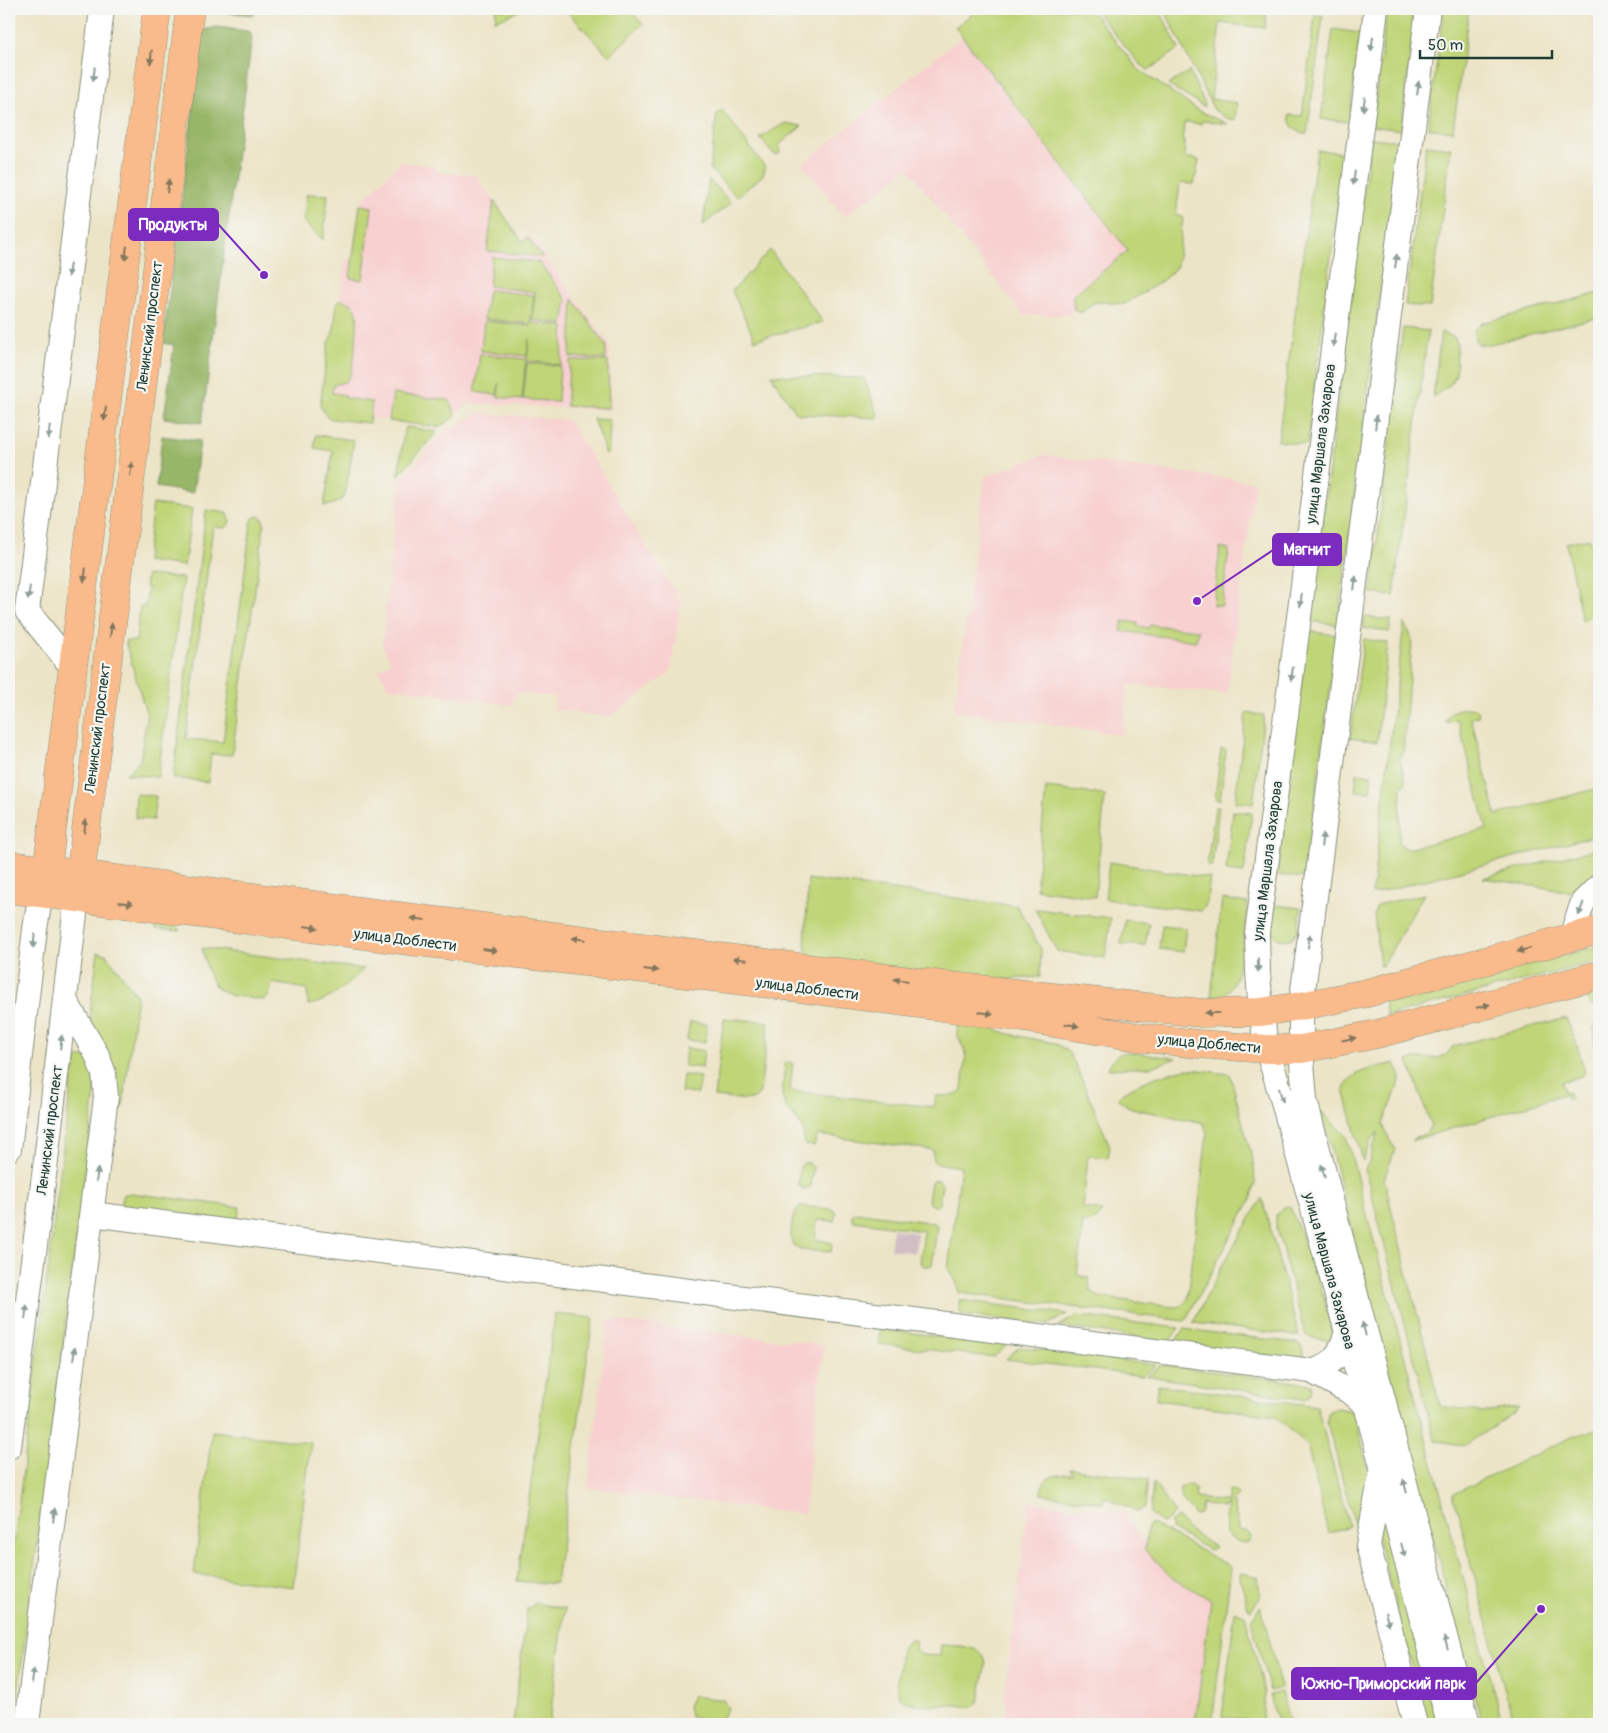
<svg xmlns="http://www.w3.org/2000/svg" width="1608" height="1733" font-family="Pangolin,sans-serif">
<rect width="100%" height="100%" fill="#f6f6f2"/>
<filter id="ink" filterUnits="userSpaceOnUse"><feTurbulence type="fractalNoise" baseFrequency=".02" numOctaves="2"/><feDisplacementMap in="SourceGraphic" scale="10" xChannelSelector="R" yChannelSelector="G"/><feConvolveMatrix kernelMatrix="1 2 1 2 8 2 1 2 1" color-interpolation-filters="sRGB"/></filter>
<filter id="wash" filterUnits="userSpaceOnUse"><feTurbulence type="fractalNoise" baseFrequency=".0096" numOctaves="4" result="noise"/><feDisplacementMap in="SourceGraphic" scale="20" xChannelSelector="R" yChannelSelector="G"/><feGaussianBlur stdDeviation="1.12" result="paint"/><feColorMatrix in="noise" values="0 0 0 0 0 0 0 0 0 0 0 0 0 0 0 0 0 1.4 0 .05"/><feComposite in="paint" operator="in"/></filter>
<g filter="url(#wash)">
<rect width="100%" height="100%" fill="#ece4c6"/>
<path fill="#f7d0cf" d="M996 9 1167 237 1068 315H1023L908 169 844 217 802 164Z
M400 162 435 166 437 172 476 175 522 240 529 235 609 344 611 410 471 403 438 426 365 417 328 402 345 261 352 257 360 203Z
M479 413 569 420 681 602 670 673 610 717 554 710 555 697 516 693 512 705 394 688 387 686 379 670 391 662 382 646 391 552 401 478 448 429Z
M1045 455 1255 482 1227 694 1128 684 1122 735 954 711 985 476Z
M608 1320 824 1345 804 1514 588 1488Z
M1029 1501 1126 1513 1132 1526 1143 1541 1160 1559 1216 1597 1200 1724H1005L1007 1703 1004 1699Z"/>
<path fill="#d2bec5" d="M893 1229 917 1233 915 1253 890 1249Z"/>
<path fill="#c0d578" stroke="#708956" d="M496 9H523L495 21Z
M565 9H628L643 24 609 56Z
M979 9H1090L1138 69 1199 111 1228 124 1202 121 1201 124 1185 122 1182 141 1185 142 1184 157 1199 160 1194 184 1180 183 1176 216 1183 217 1177 266 1170 274 1159 283 1125 304 1099 302 1093 303 1083 312H1078L1074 309 1073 295 1128 251 955 27Z
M1094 9H1159L1179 49 1148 70 1139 63Z
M1164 9H1267L1265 28 1220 23 1211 99 1237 103 1235 120 1226 118 1214 110Z
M1387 9H1416L1401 130 1372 126Z
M1444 9H1469L1453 131 1428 128Z
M1315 15 1323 16 1307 134C1296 132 1290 128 1289 115L1302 116Z
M1333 29 1360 33 1349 122 1321 119Z
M1189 71 1205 104 1204 107 1168 85Z
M722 110 763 164 765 168 763 175 737 197 710 169 717 114Z
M785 123 802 126 779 145 780 153 776 155 771 152 760 138Z
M1371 138 1399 141 1338 625 1310 621Z
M1426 145 1451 148 1430 307 1405 305Z
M1317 150 1344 153 1307 445 1278 441Z
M709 179 731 203 703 225Z
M307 194 328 195 323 240 303 221Z
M494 201 522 241 528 238 542 257 487 251Z
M360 205 372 207 363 280 350 278Z
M770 250 823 322 755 340 732 291Z
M492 257 539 262 567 300 563 324 532 320 535 292 489 286Z
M488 290 534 295 531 323 564 326 561 365 527 361 529 339 527 356 481 351 484 321 531 326 530 324 484 319Z
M1599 293V317L1487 345 1478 344 1475 340 1474 330 1482 323Z
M573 299 606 345V359L570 357Z
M339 300C346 301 353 303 356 309 360 317 354 362 351 372 350 376 348 379 345 382L333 385 332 393 345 395V398L372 402 369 423 332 419 327 417 320 406 328 346 334 329 337 302Z
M1403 328 1428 331 1394 596 1371 593Z
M1441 332 1455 338 1457 343 1456 374 1452 383 1433 397Z
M480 354 526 359 522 400 498 397 499 383 497 395 475 392Z
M570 360 608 361 609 408 566 406Z
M527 363 560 366 558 402 523 399Z
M771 375 864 378 879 418 797 414Z
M393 394 449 400 456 416 439 427 389 421Z
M593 419 609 420 610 422 609 450 608 454H606Z
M407 427 437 432 398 476 404 431 405 428Z
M316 435 353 440 354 441 345 496C339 502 333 505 324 506L333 451 314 448Z
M153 504 192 509 184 566 146 561Z
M206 510 227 513 229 516 230 522 226 528 213 527 186 739 223 742 251 523 254 517 259 516 263 519 264 525 232 755 211 754 208 782 173 778Z
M1589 538 1599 582V610L1582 621 1566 543Z
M1220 548 1229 549 1222 606 1213 605Z
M147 575 183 578 158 777 126 774 140 761 147 716 125 641H136L140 606 145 607 148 588 145 587Z
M1365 617 1391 620 1389 632 1363 628Z
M1123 621 1138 623 1137 626 1149 628 1150 625 1198 630 1196 641 1121 631Z
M1404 623 1410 634 1412 641 1403 755 1399 756 1406 783 1401 788 1399 843 1407 849 1487 829 1458 720 1446 723C1447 708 1465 707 1477 709L1479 711 1478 716 1471 718 1496 815 1599 788V835L1372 894Z
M1308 631 1337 635 1305 878 1277 875Z
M1364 639 1388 643 1377 742 1350 738Z
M1246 713 1264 715 1253 804 1235 802Z
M1221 749 1226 750 1220 800 1215 799Z
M1357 773 1372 775 1370 792 1355 791Z
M1046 788 1105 795 1095 897 1036 889Z
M136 794 156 796 153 820 135 818Z
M1215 807H1219L1212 866H1207Z
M1233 811 1252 813 1244 873 1226 871Z
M1599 848V872L1578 893 1483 878Z
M1109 862 1210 878 1207 899 1205 907 1201 911 1105 899Z
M808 879 1017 906 1041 949 1040 977 986 981 809 958 805 945Z
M1424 894 1383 965 1380 966 1374 914 1377 906 1381 904Z
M1222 899 1248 903C1245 923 1242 977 1229 990 1224 995 1218 996 1211 998Z
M1273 905 1301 908 1298 930 1292 938C1282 942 1274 939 1270 929Z
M1035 909 1111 918 1105 958 1057 951Z
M156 917 173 922 180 931 155 929Z
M1125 920 1149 923 1145 946 1121 944Z
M1162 925 1186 928 1183 952 1159 949Z
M1599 946V961L1387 1016 1384 1002Z
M202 948 364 969C347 984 331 1002 308 1005L307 989 272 983 269 996 264 1000C216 994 213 996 202 948Z
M98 952 106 954 137 996 123 1106H117L90 1023 91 1005Z
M1599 991V1009C1593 1008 1590 1004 1586 1000Z
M724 1018 769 1022 760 1091 757 1097 752 1100 714 1097Z
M1566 1018 1576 1042 1585 1072 1582 1076 1561 1082 1565 1093 1569 1092 1571 1098 1568 1099 1565 1094 1411 1141 1414 1138 1427 1133 1431 1125 1408 1060C1424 1055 1443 1065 1453 1046Z
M1599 1019V1061C1597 1049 1588 1028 1599 1019Z
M958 1020 985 1026 1009 1034 1054 1043 1065 1049 1069 1053 1076 1066 1110 1146 1108 1158 1088 1156 1083 1208 1102 1211C1099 1220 1092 1223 1083 1222L1077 1275 1089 1278 1090 1290 1099 1297 1173 1307C1180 1307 1184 1305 1188 1298L1207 1133 1204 1124 1200 1122 1139 1110 1129 1107 1117 1098C1127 1086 1171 1070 1188 1069 1201 1069 1217 1073 1230 1074L1254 1166 1255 1184 1252 1197 1185 1321 959 1293 956 1281 948 1269 961 1167 935 1163 933 1160V1150L818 1135 814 1146 805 1145 802 1126 787 1109 782 1097 785 1063H793L790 1091 934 1107 936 1096 957 1095 962 1089 966 1053 957 1034Z
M690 1022 707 1024 705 1042 687 1040Z
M686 1048 704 1051 702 1068 684 1066Z
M1126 1052 1177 1058 1151 1067 1108 1069C1111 1060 1117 1054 1126 1052Z
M81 1057H84L89 1061 96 1085 14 1724H9V1583L72 1078 78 1058Z
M1395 1063 1400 1074V1081L1383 1124 1387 1135 1395 1150 1384 1179 1440 1406 1481 1412 1519 1407 1514 1413 1464 1446 1435 1440 1365 1169 1369 1162 1378 1132 1371 1140 1363 1161 1344 1090C1350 1069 1377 1068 1395 1063Z
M683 1075 700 1077 698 1094 681 1092Z
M1321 1111 1346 1136 1502 1724H1482Z
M803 1163H810L813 1168 811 1186 807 1189 801 1188 798 1184 800 1166Z
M934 1180H939L942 1185 939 1204 936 1206 931 1205 928 1201 931 1182Z
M130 1193 240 1207 237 1222 120 1208 123 1195Z
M1262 1198 1299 1336 1193 1323 1222 1266Z
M800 1206 832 1209 836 1212 834 1221 817 1220 815 1239 832 1243 831 1252 802 1250 793 1245C789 1236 791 1213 800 1206Z
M1290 1206 1319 1280 1335 1341 1313 1338 1306 1335 1304 1330 1276 1225V1215L1283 1209Z
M856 1212 935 1223 937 1227 932 1265 929 1266H924L920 1263 924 1231 854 1221 852 1218V1215Z
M959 1300 1067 1314 1047 1325 962 1315 959 1308Z
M555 1314 593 1318 556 1583H536L517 1581Z
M1077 1316 1179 1328 1169 1342 1058 1326Z
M880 1329 1007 1345 994 1357 878 1344Z
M1184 1329 1297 1343 1302 1347 1305 1362 1174 1342Z
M1019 1347 1156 1365 1143 1376 1006 1359Z
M1161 1365 1311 1384 1312 1391 1309 1396 1303 1399 1147 1376Z
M1158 1385 1317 1406 1349 1526 1328 1533 1307 1445 1275 1416 1157 1400Z
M1336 1408 1354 1411 1368 1469C1370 1489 1362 1510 1356 1529L1327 1422 1328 1412Z
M1599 1428V1724H1514L1453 1494 1572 1437Z
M212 1431 311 1443 293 1587 194 1574Z
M1070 1468 1148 1479 1145 1507 1139 1511H1137L1104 1497 1103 1503 1041 1494C1041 1475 1059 1474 1073 1474Z
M1153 1482 1175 1513 1165 1522 1161 1523 1150 1514Z
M1187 1484 1191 1485 1195 1489 1196 1498 1226 1502 1225 1508 1202 1504 1200 1514 1195 1515C1188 1507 1178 1498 1180 1488Z
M1232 1489 1238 1494 1237 1497 1232 1500 1240 1531H1246L1251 1536 1250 1541 1247 1543C1239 1543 1229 1539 1225 1531L1229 1491Z
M1178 1517 1187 1529 1215 1547 1210 1550 1171 1529V1522Z
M1384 1519 1438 1724H1427L1377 1535Z
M1150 1525H1154L1231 1567 1212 1724H1195L1211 1600 1172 1578 1145 1550 1147 1529Z
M1243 1572 1258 1577 1260 1598 1251 1610 1248 1608 1240 1578V1573Z
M536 1603 565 1609 549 1724H513L527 1609Z
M1261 1606 1281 1688 1270 1691 1251 1620Z
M1235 1611 1245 1615 1265 1693 1262 1722 1222 1717Z
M912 1640H916L915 1649 921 1655 940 1656 941 1645C953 1646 982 1645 985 1659 987 1664 984 1672 983 1677 981 1685 982 1693 979 1700 978 1703 975 1707 971 1707 967 1708 961 1705 956 1705 943 1705 909 1707 901 1698 893 1689 899 1671 900 1660 900 1651 902 1643 912 1640Z
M1281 1692 1290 1724H1278L1270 1695Z
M693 1696 723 1700 728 1708 720 1722 690 1717 688 1706Z"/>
<path fill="#98b668" stroke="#5c7a4e" d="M214 9H255L254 15 221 12Z
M216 27 247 31 250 32 252 37 202 423 164 418 174 345 163 343 203 30Z
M162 436 200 441 193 493 156 487Z"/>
</g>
<g filter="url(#ink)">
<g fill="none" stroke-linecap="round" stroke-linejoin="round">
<defs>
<path id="minor" d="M1376 9 1298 625 1257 933 1258 972 1261 1012 1267 1049 1282 1098 1347 1332 1449 1724
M1428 9 1309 944 1301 1006V1049L1305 1100 1468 1724
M73 668 27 611 102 9
M1571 937 1583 902 1599 886
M9 1149 35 929 41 893
M92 1214 1311 1371 1352 1393 1365 1404
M1314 1372C1338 1360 1338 1357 1347 1332
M9 1447 46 1160 77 897
M1381 1475 1368 1545 1415 1724
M27 1724 106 1097 104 1074 97 1055 66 1002"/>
<path id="major" d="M9 865 506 930 950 986 1202 1013 1261 1012 1301 1006 1367 993 1599 930
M43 886 47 870 157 9
M9 889 410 941 785 986 1024 1018 1137 1037 1198 1044 1267 1049H1301L1377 1034 1599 975
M78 893 190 9"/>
</defs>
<use href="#minor" stroke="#86907d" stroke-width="26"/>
<use href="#major" stroke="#86907d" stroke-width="29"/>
<use href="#minor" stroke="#fff" stroke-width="24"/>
<use href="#major" stroke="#fabb8c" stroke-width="28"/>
</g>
<defs><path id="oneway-solid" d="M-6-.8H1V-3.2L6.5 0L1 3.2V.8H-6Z" transform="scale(1.25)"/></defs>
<g fill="#8f9e9a">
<use href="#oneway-solid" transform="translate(1372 44) rotate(98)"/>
<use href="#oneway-solid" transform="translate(94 74) rotate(97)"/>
<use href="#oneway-solid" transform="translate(1418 88) rotate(-83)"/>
<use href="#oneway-solid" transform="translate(1364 104) rotate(97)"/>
<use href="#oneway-solid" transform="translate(1354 178) rotate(97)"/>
<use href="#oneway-solid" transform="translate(1396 261) rotate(-83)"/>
<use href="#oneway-solid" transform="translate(69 270) rotate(97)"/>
<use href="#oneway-solid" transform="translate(1334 340) rotate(97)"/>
<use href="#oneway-solid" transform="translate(1376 422) rotate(-83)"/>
<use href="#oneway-solid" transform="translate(49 432) rotate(97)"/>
<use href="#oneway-solid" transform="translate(1355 583) rotate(-83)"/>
<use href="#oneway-solid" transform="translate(29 593) rotate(97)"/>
<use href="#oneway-solid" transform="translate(1301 600) rotate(96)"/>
<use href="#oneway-solid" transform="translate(1292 674) rotate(98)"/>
<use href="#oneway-solid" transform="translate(1322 840) rotate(-83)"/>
<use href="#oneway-solid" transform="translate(1581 909) rotate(110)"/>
<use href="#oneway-solid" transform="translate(34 941) rotate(96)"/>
<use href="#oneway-solid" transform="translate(1309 941) rotate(-82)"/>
<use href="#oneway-solid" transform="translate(1258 965) rotate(89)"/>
<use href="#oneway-solid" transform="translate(61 1042) rotate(-83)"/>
<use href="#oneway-solid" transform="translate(1281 1095) rotate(74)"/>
<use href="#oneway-solid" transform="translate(1323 1171) rotate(-105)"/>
<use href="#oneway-solid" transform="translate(97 1175) rotate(-83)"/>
<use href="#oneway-solid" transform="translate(26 1312) rotate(-83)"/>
<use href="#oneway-solid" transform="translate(1364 1329) rotate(-105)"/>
<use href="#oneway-solid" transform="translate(74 1354) rotate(-83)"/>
<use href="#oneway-solid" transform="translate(1405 1486) rotate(-105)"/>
<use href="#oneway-solid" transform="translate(54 1515) rotate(-83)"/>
<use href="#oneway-solid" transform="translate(1403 1550) rotate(75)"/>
<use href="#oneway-solid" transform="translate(1387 1619) rotate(75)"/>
<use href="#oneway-solid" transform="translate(1446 1643) rotate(-105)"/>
<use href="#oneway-solid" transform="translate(33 1676) rotate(-83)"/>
</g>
<g fill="#82765c">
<use href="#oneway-solid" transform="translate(151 57) rotate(97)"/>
<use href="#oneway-solid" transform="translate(168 186) rotate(-83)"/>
<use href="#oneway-solid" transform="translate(126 253) rotate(97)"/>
<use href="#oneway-solid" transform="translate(105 414) rotate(97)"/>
<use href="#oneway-solid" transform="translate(131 469) rotate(-83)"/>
<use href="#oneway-solid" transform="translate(85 575) rotate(97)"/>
<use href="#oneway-solid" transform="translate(111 630) rotate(-83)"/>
<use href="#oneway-solid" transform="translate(85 826) rotate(-83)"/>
<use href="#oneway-solid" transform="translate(126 903) rotate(7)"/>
<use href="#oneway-solid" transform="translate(418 919) rotate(-173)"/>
<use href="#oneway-solid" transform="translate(311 927) rotate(8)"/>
<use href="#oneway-solid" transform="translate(579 939) rotate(-173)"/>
<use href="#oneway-solid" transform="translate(490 950) rotate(7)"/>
<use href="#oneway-solid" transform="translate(1524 950) rotate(165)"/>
<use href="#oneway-solid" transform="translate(740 959) rotate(-173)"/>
<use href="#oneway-solid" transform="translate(651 970) rotate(7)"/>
<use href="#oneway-solid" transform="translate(901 980) rotate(-173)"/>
<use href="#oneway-solid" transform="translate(1483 1006) rotate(-15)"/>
<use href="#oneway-solid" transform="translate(986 1013) rotate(7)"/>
<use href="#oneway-solid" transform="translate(1212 1013) rotate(180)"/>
<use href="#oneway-solid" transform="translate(1072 1025) rotate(10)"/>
<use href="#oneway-solid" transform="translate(1349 1039) rotate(-11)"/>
</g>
</g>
<g text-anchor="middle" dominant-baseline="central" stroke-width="4.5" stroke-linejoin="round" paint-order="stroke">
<g font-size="15" fill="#1f3d34" stroke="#f6f6f2">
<text transform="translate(150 326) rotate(-83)">Ленинский проспект</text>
<text transform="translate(1321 444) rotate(-83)">улица Маршала Захарова</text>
<text transform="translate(98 728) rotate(-83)">Ленинский проспект</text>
<text transform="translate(1268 861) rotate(-83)">улица Маршала Захарова</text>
<text transform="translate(405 940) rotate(7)">улица Доблести</text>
<text transform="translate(807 989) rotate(7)">улица Доблести</text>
<text transform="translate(1209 1044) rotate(5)">улица Доблести</text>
<text transform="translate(50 1130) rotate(-83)">Ленинский проспект</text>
<text transform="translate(1329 1271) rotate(75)">улица Маршала Захарова</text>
</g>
</g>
<path fill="none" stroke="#7b2cbf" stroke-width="2" d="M264 275L218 224M1197 601L1273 550M1541 1609L1476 1683"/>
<g fill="#7b2cbf" stroke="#f6f6f2" stroke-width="2">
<circle cx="264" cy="275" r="5"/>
<circle cx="1197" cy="601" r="5"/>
<circle cx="1541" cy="1609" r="5"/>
</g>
<g fill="#7b2cbf" stroke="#7b2cbf" stroke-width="2">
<rect x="129" y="209" width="89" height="31" rx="5"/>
<rect x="1273" y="534" width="68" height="31" rx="5"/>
<rect x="1292" y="1668" width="184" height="31" rx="5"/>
</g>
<g font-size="16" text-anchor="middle" font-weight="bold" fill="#fff">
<text x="173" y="230">Продукты</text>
<text x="1307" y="555">Магнит</text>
<text x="1384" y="1689">Южно-Приморский парк</text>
</g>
<rect width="1608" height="1733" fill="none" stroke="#f6f6f2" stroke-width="30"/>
<path d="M1420 50v8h132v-8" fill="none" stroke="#1f3d34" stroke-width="2.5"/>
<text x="1428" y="50" font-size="15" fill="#1f3d34" stroke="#f6f6f2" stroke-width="4" paint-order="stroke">50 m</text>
</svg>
